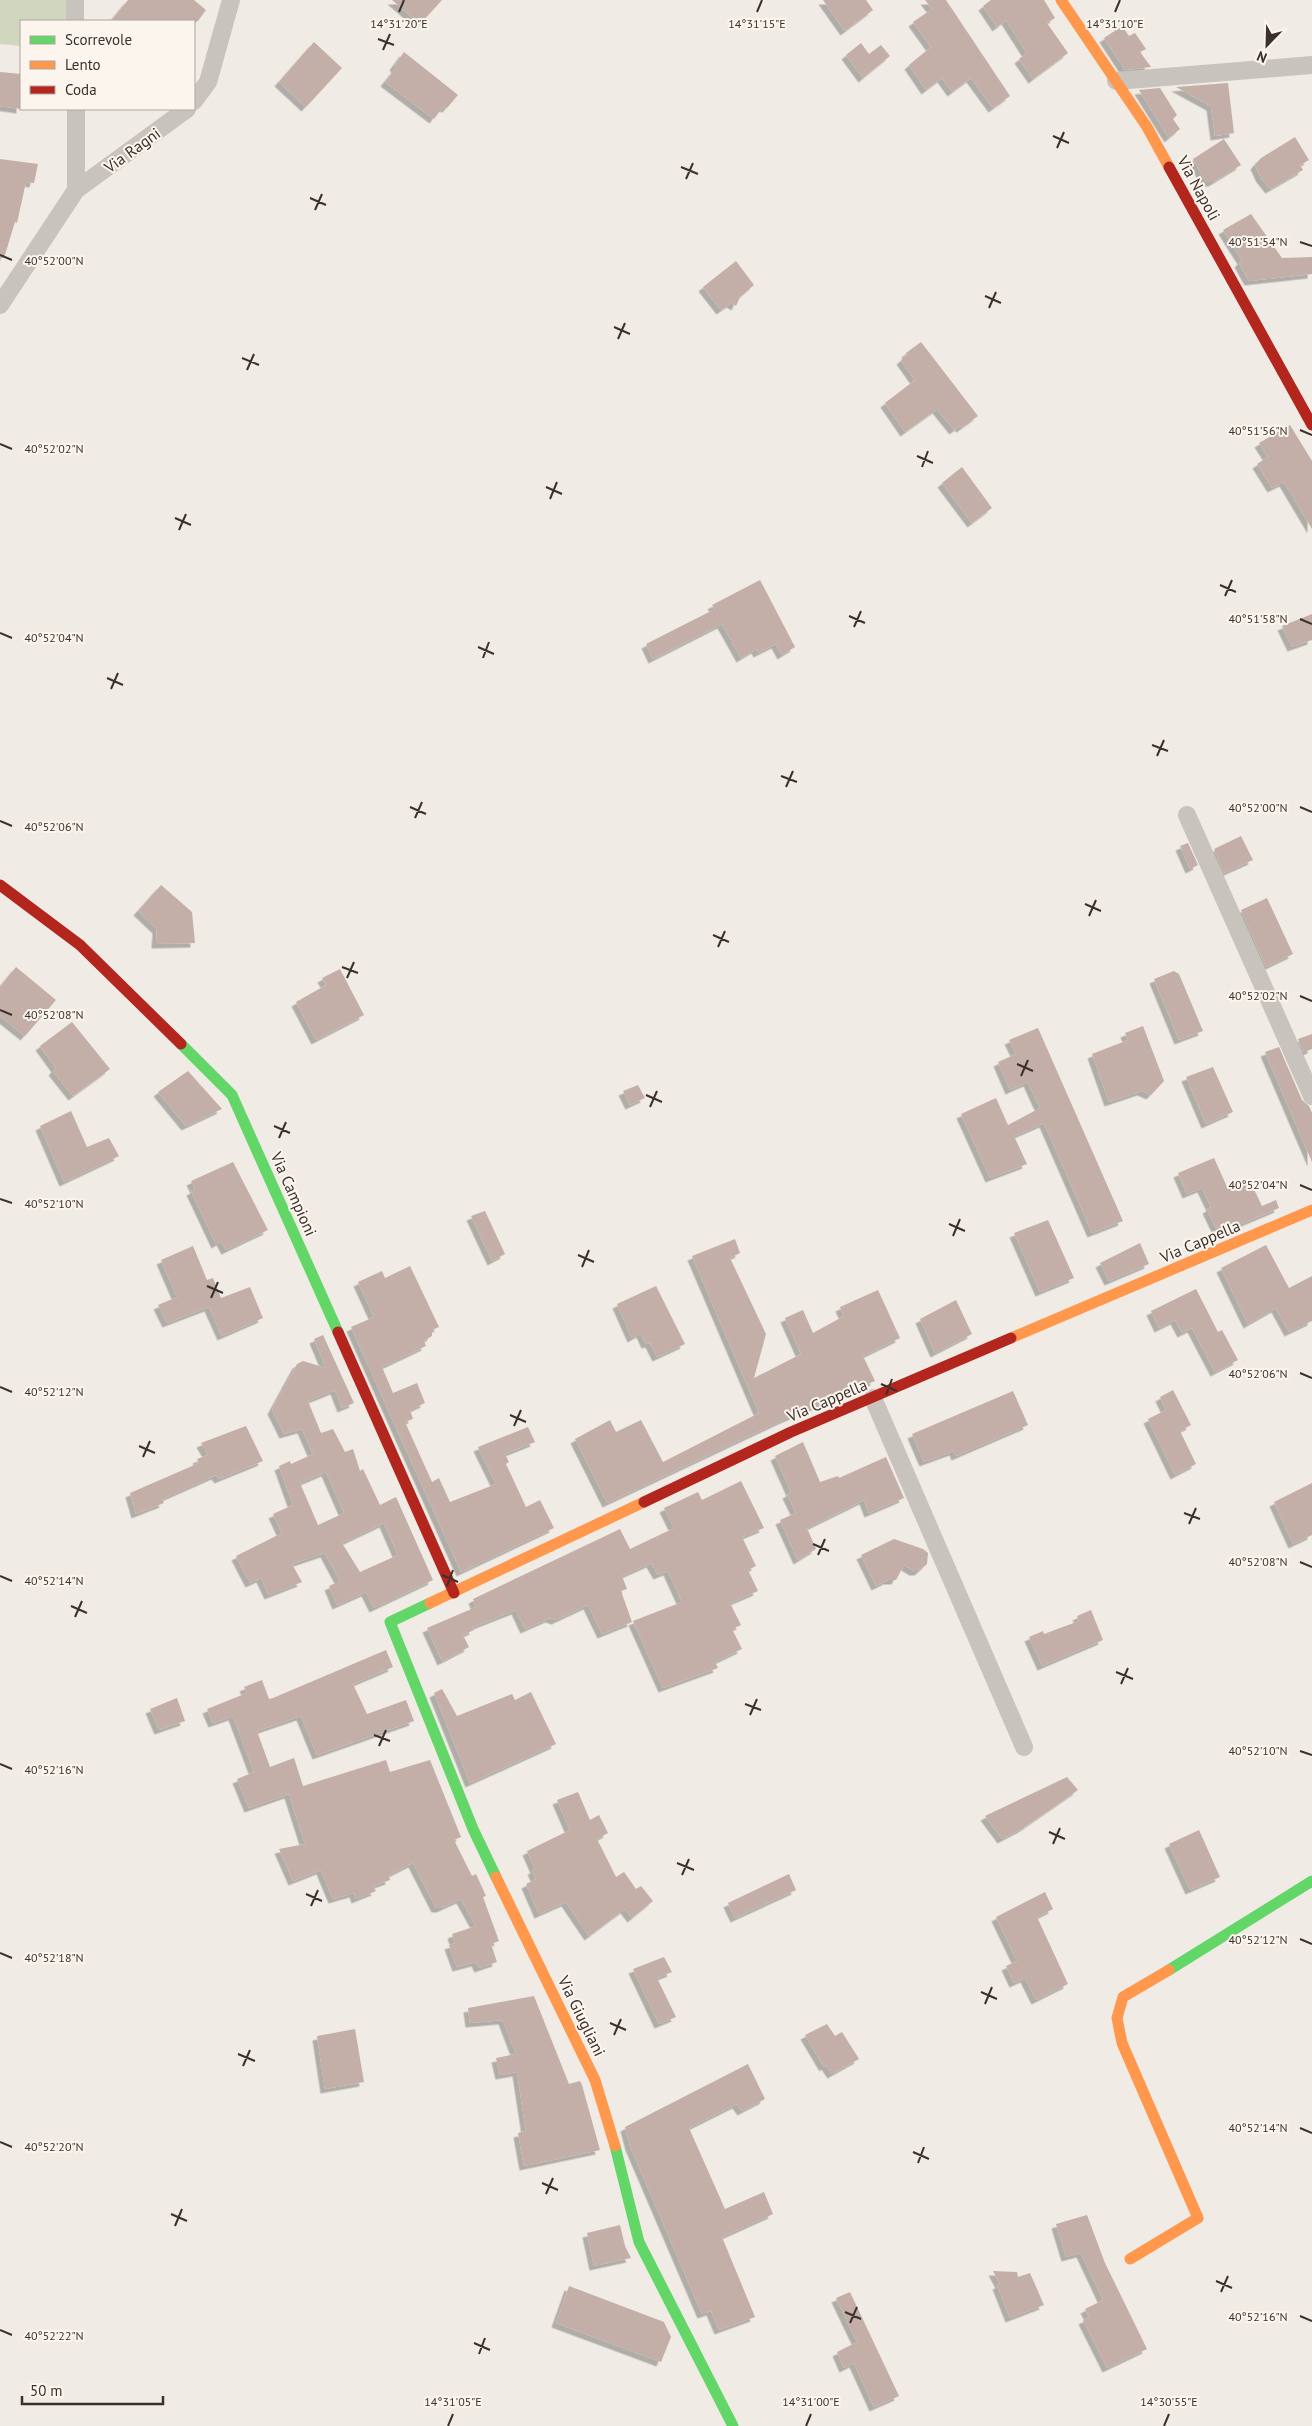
<svg xmlns="http://www.w3.org/2000/svg" width="1312" height="2426" font-family="'PT Sans',sans-serif">
<defs>
<filter id="shadow"><feDropShadow dx="-4.5" dy="4.5" stdDeviation="0" flood-color="#0004"/></filter>
</defs>
<rect width="100%" height="100%" fill="#f0ebe5"/>
<path fill="#d1d6bf" d="M0 0H72V21H21V46L0 44Z"/>
<path fill="#c3afa7" fill-rule="evenodd" filter="url(#shadow)" d="M128 0H194L206 10 198 21H111Z
M392 0H442L420 24Z
M823 0H866L873 10 845 31Z
M925 0H946L1010 96 993 108 971 78 952 92 942 78 926 90 909 65 931 47 913 22 932 9Z
M991 0H1044L1055 18 1047 23 1068 53 1033 79 1019 59 1027 53 1006 20 997 27 983 6Z
M1122 26 1129 36 1135 33 1146 49 1140 52 1151 67 1125 70 1104 38Z
M314 42 342 68 306 107 279 82Z
M861 43 869 54 881 45 890 56 863 78 846 55Z
M404 52 458 95 447 108 443 107 434 119 385 82 396 68 394 66Z
M0 72 21 74V109L0 106Z
M1228 83 1234 133 1215 136 1211 106 1176 87Z
M1160 88 1177 115 1173 119 1180 129 1169 138 1139 90Z
M1295 137 1309 160 1300 165 1303 170 1270 189 1261 178 1255 165 1261 158Z
M1224 139 1241 165 1213 182H1206L1193 159Z
M0 159 38 164 34 183 26 182 17 223 15 222 4 258H0Z
M1251 214 1282 258 1312 257V274L1249 281 1239 263 1242 260 1223 230Z
M736 261 754 285 740 297 736 306 731 303 721 310 703 287Z
M921 342 978 416 961 428 959 426 954 430 937 409 905 432 885 403 915 380 901 360 907 355 906 353Z
M1290 425 1312 461V529L1284 482 1272 488 1257 464 1268 457 1259 443Z
M962 467 992 508 972 523 942 483Z
M760 580 795 647 782 655 776 644 758 653 756 649 741 658 722 624 653 659 646 644 715 609 712 605Z
M1312 614V640L1292 647 1282 626Z
M1241 836 1253 860 1224 873 1214 849Z
M1188 843 1198 865 1190 869 1180 846Z
M161 885 192 912 195 943 156 944 157 929 138 911Z
M1267 898 1293 954 1266 967 1241 910Z
M16 967 56 1000 25 1036 0 1016V987Z
M340 969 364 1015 316 1040 296 1002 326 985 322 978Z
M1174 971 1179 974 1203 1031 1179 1040 1154 979Z
M72 1022 110 1069 73 1096 53 1071 56 1068 40 1046Z
M1143 1026 1164 1081 1151 1095 1142 1091 1109 1102 1092 1054 1128 1040 1125 1033Z
M1038 1028 1123 1221 1092 1233 1044 1123 1014 1136 1027 1164 990 1178 961 1114 996 1098 1008 1125 1040 1108 1028 1082 1010 1090 998 1062 1016 1054 1009 1040Z
M1312 1034V1049L1304 1052 1298 1039Z
M1279 1047 1302 1100 1309 1106 1312 1113V1162L1265 1052Z
M1213 1067 1233 1112 1206 1124 1186 1077Z
M188 1071 222 1109 186 1126 158 1092Z
M638 1085 645 1098 630 1105 623 1091Z
M71 1111 87 1147 109 1138 119 1156 64 1182 40 1126Z
M1214 1158 1228 1189 1249 1179 1262 1206 1276 1200 1279 1208 1234 1227 1232 1221 1216 1228 1207 1209 1211 1207 1202 1188 1187 1194 1178 1173Z
M233 1162 268 1230 226 1250 221 1241 216 1244 191 1191 195 1189 191 1181Z
M485 1211 505 1254 492 1261 471 1216Z
M1048 1220 1074 1278 1040 1292 1014 1233Z
M735 1239 740 1253 730 1258 766 1334 754 1378 801 1354 785 1318 803 1310 813 1333 844 1316 840 1307 878 1290 900 1338 863 1356 875 1381 785 1419 607 1503 575 1439 610 1420 616 1432 641 1420 663 1462 759 1413 692 1256Z
M1140 1243 1149 1264 1109 1281 1100 1263Z
M1266 1245 1289 1288 1312 1276V1321L1289 1332 1276 1308 1248 1324 1221 1268Z
M193 1246 207 1280 213 1278 221 1298 250 1287 263 1318 222 1336 209 1307 167 1323 158 1305 177 1297 161 1260Z
M410 1266 439 1327 432 1330V1336L424 1341 426 1346 382 1367 393 1393 417 1383 425 1403 410 1410 413 1419 405 1422 432 1482 439 1478 450 1502 496 1484 478 1447 528 1427 535 1442 505 1454 509 1462 506 1464 526 1507 540 1500 554 1528 461 1572 351 1327 374 1317 358 1282 382 1271 385 1278Z
M656 1286 685 1344 657 1357 650 1343 646 1344 641 1333 632 1338 617 1304Z
M1196 1289 1218 1332 1222 1330 1238 1360 1215 1372 1192 1328 1182 1333 1175 1320 1159 1328 1151 1311Z
M956 1300 972 1334 935 1353 920 1319Z
M323 1335 354 1403 342 1408 335 1390 308 1401 321 1433 333 1429 345 1452 353 1449 360 1471 363 1469 380 1505 396 1497 433 1580 374 1608 366 1592 337 1605 329 1586 340 1581 325 1553 292 1564 302 1582 269 1595 261 1578 250 1583 236 1556 282 1533 273 1514 293 1505 279 1466 290 1461 291 1464 313 1454 302 1429 284 1434 272 1410 297 1364 303 1361 326 1368 314 1339ZM326 1472 344 1513 318 1525 300 1483ZM384 1523 398 1555 360 1572 342 1543Z
M1173 1390 1191 1425 1180 1431 1196 1464 1175 1475 1148 1419 1166 1410 1160 1397Z
M1013 1391 1028 1425 956 1456 954 1451 924 1462 912 1434Z
M246 1426 263 1461 219 1479 216 1475 162 1499 164 1503 136 1514 130 1493 199 1463 197 1459 208 1455 201 1443Z
M803 1442 820 1482 838 1476 839 1478 886 1457 904 1498 869 1513 864 1500 807 1528 816 1549 798 1560 780 1520 796 1513 787 1494 791 1492 775 1456Z
M741 1481 764 1528 742 1537 756 1566 748 1570 758 1591 730 1603 741 1625 732 1629 742 1649 715 1662 718 1668 663 1688 633 1621 682 1602 668 1571 658 1575 651 1563 622 1576 627 1589 621 1591 632 1622 602 1634 588 1605 556 1620 550 1618 525 1629 516 1610 473 1627 474 1630 463 1635 469 1647 442 1661 427 1628 476 1607 473 1599 620 1529 630 1549 674 1528 664 1508 698 1492 702 1500Z
M1312 1483V1535L1293 1544 1274 1502Z
M894 1539 923 1549 928 1553 927 1564 919 1571H914L904 1565 896 1580H888L876 1586 861 1555Z
M1091 1610 1103 1640 1042 1666 1029 1637 1043 1631 1044 1634 1079 1621 1077 1616Z
M386 1650 393 1667 353 1684 367 1714 406 1700 414 1721 317 1755 301 1716 257 1731 270 1767 294 1758 303 1786 386 1760 390 1772 430 1760 461 1837 454 1840 472 1876 476 1874 486 1896 483 1897 499 1941 491 1944 497 1962 479 1968 476 1962 457 1967 449 1945 455 1943 452 1934 476 1926 461 1899 441 1908H436L413 1863 389 1875 390 1880 373 1886 376 1891 356 1899 354 1893 333 1899 321 1870 293 1881 279 1849 305 1844 289 1794 249 1808 237 1779 254 1772 233 1716 213 1723 207 1709 247 1693 244 1687 262 1680 269 1699 273 1698Z
M442 1689 457 1716 512 1694 515 1700 531 1692 556 1744 470 1783 434 1693Z
M177 1698 185 1721 159 1730 150 1709Z
M1067 1777 1078 1790 1023 1828 1002 1839 985 1816Z
M578 1792 590 1820 599 1815 608 1833 597 1839 616 1877 624 1872 636 1889 641 1886 653 1901 632 1918 625 1909 589 1936 566 1902 539 1914 526 1884 536 1879 532 1870 535 1869 527 1851 570 1830 557 1800Z
M1199 1830 1220 1877 1190 1890 1169 1844Z
M789 1874 796 1890 735 1918 728 1903Z
M1045 1892 1053 1909 1037 1917 1068 1984 1036 2000 1025 1978 1014 1983 1006 1966 1017 1961 996 1917Z
M664 1957 672 1972 657 1978 676 2017 659 2024 633 1969Z
M534 1996 569 2084 580 2081 582 2085 600 2150 524 2166 518 2133 526 2131 517 2072 500 2075 496 2058 516 2054 503 2020 470 2023 468 2008Z
M827 2024 835 2036 842 2032 859 2059 832 2074 826 2065 824 2067 805 2035Z
M355 2029 364 2082 325 2089 317 2036Z
M748 2064 765 2099 742 2111 737 2104 689 2128 725 2209 764 2192 773 2214 722 2237 755 2317 719 2330 711 2311 702 2314 630 2146 625 2127Z
M1087 2215 1105 2263 1147 2349 1107 2368 1083 2320 1089 2317 1085 2309 1103 2300 1081 2253 1066 2257 1056 2224Z
M620 2225 625 2246 631 2258 594 2266 587 2233Z
M993 2271 1017 2272 1018 2277 1030 2273 1044 2305 1010 2318 997 2285 1000 2284Z
M569 2286 664 2322 671 2337 661 2362 556 2323Z
M850 2292 899 2396 874 2407 854 2363 844 2368 837 2352 857 2342 836 2298Z"/>
<g fill="none" stroke-linecap="round" stroke-linejoin="round">
<path stroke="#c9c3be" stroke-width="18" d="M75 0V21
M1116 81 1312 65
M194 101 208 82 231 0
M76 190 187 109
M0 305 76 190V109
M1187 815 1312 1096
M873 1398 1024 1747"/>
<path stroke="#63d668" stroke-width="11" d="M181 1044 232 1095 338 1332
M430 1603 390 1622 473 1829 496 1877
M1169 1970 1312 1881
M615 2146 639 2242 733 2426"/>
<path stroke="#ff974d" stroke-width="11" d="M1061 0 1147 127 1169 167
M1011 1338 1312 1210
M430 1603 644 1502
M496 1877 595 2080 615 2146
M1130 2259 1198 2218 1122 2043 1117 2018 1123 1997 1169 1970"/>
<path stroke="#b3261e" stroke-width="11" d="M1169 167 1312 425
M0 885 80 945 181 1044
M338 1332 454 1593
M644 1502 791 1432 1011 1338"/>
</g>
<path fill="none" stroke="#3b302b" stroke-width="2" d="M399 12 404 0M757 12 762 0M1115 12 1120 0M378 39 394 45M383 50 390 34M1053 136 1069 143M1057 148 1064 132M681 167 698 174M686 179 693 163M310 198 326 205M315 210 322 194M1300 242 1312 246M0 255 12 260M985 296 1001 303M989 308 996 292M614 327 630 334M618 339 625 323M242 358 259 365M247 370 254 354M1300 430 1312 435M0 444 12 449M917 456 933 463M922 467 928 451M546 487 562 494M550 499 557 482M175 518 191 525M179 530 186 514M1220 585 1236 592M1225 596 1232 580M849 616 865 623M1300 619 1312 624M854 627 861 611M0 633 12 638M478 647 494 654M483 658 489 642M107 678 123 685M111 689 118 673M1152 745 1168 751M1157 756 1164 740M781 776 797 782M786 787 793 771M410 807 426 814M1300 807 1312 812M415 818 422 802M0 821 12 826M1085 904 1101 911M1089 916 1096 900M713 935 729 942M718 947 725 931M342 967 358 973M347 978 354 962M1300 996 1312 1001M0 1010 12 1015M1017 1064 1033 1071M1021 1076 1028 1060M646 1095 662 1102M650 1107 657 1091M274 1126 290 1133M279 1138 286 1122M1300 1185 1312 1190M0 1199 12 1203M949 1224 965 1231M953 1236 960 1219M578 1255 594 1262M582 1267 589 1250M207 1286 223 1293M211 1298 218 1282M1300 1373 1312 1378M881 1384 897 1391M0 1387 12 1392M886 1395 892 1379M510 1415 526 1422M514 1426 521 1410M139 1446 155 1453M143 1457 150 1441M1184 1513 1200 1519M1189 1524 1196 1508M813 1544 829 1551M818 1555 825 1539M1300 1562 1312 1567M442 1575 458 1582M0 1576 12 1581M447 1586 453 1570M71 1606 87 1613M75 1617 82 1601M1116 1672 1133 1679M1121 1684 1128 1668M745 1704 761 1710M750 1715 757 1699M374 1735 390 1741M379 1746 386 1730M1300 1751 1312 1755M0 1764 12 1769M1049 1832 1065 1839M1053 1844 1060 1828M677 1863 694 1870M682 1875 689 1859M306 1894 322 1901M311 1906 318 1890M1300 1939 1312 1944M0 1953 12 1958M981 1992 997 1999M985 2004 992 1987M610 2023 626 2030M614 2035 621 2019M238 2054 255 2061M243 2066 250 2050M1300 2128 1312 2133M0 2142 12 2147M913 2152 929 2159M918 2163 924 2147M542 2183 558 2190M546 2194 553 2178M171 2214 187 2221M175 2226 182 2209M1216 2281 1232 2288M1221 2292 1228 2276M845 2312 861 2319M1300 2316 1312 2321M850 2323 857 2307M0 2330 12 2335M474 2343 490 2350M479 2354 485 2338M448 2426 453 2414M806 2426 811 2414M1164 2426 1169 2414"/>
<g text-anchor="middle" dominant-baseline="central" stroke-width="4" stroke-linejoin="round" paint-order="stroke">
<g font-size="16" fill="#3b302b" stroke="#fbf5ee">
<text transform="translate(132 150) rotate(-36)">Via Ragni</text>
<text transform="translate(1199 188) rotate(61)">Via Napoli</text>
<text transform="translate(294 1194) rotate(66)">Via Campioni</text>
<text transform="translate(1200 1241) rotate(-23)">Via Cappella</text>
<text transform="translate(827 1400) rotate(-23)">Via Cappella</text>
<text transform="translate(582 2016) rotate(64)">Via Giugliani</text>
</g>
</g>
<g font-size="12" text-anchor="middle" fill="#3b302b" stroke="#fbf5ee" stroke-width="4" stroke-linejoin="round" paint-order="stroke">
<text x="399" y="28">14°31'20"E</text>
<text x="757" y="28">14°31'15"E</text>
<text x="1115" y="28">14°31'10"E</text>
<text x="1258" y="246">40°51'54"N</text>
<text x="54" y="265">40°52'00"N</text>
<text x="1258" y="435">40°51'56"N</text>
<text x="54" y="453">40°52'02"N</text>
<text x="1258" y="623">40°51'58"N</text>
<text x="54" y="642">40°52'04"N</text>
<text x="1258" y="812">40°52'00"N</text>
<text x="54" y="831">40°52'06"N</text>
<text x="1258" y="1000">40°52'02"N</text>
<text x="54" y="1019">40°52'08"N</text>
<text x="1258" y="1189">40°52'04"N</text>
<text x="54" y="1208">40°52'10"N</text>
<text x="1258" y="1378">40°52'06"N</text>
<text x="54" y="1396">40°52'12"N</text>
<text x="1258" y="1566">40°52'08"N</text>
<text x="54" y="1585">40°52'14"N</text>
<text x="1258" y="1755">40°52'10"N</text>
<text x="54" y="1774">40°52'16"N</text>
<text x="1258" y="1944">40°52'12"N</text>
<text x="54" y="1962">40°52'18"N</text>
<text x="1258" y="2132">40°52'14"N</text>
<text x="54" y="2151">40°52'20"N</text>
<text x="1258" y="2321">40°52'16"N</text>
<text x="54" y="2340">40°52'22"N</text>
<text x="453" y="2406">14°31'05"E</text>
<text x="811" y="2406">14°31'00"E</text>
<text x="1169" y="2406">14°30'55"E</text>
</g>
<rect x="20" y="20" width="175" height="90" fill="#fbf5ee" stroke="#aea6a0"/>
<rect x="30" y="36" width="25" height="8" fill="#63d668" stroke="#aea6a0"/>
<text x="65" y="45" font-size="15" fill="#3b302b">Scorrevole</text>
<rect x="30" y="61" width="25" height="8" fill="#ff974d" stroke="#aea6a0"/>
<text x="65" y="70" font-size="15" fill="#3b302b">Lento</text>
<rect x="30" y="86" width="25" height="8" fill="#b3261e" stroke="#aea6a0"/>
<text x="65" y="95" font-size="15" fill="#3b302b">Coda</text>
<g transform="translate(1267 45) rotate(203)" stroke="#fbf5ee" stroke-width="4" paint-order="stroke">
<path d="M0-4L9 19L0 12L-9 19Z" fill="#3b302b"/>
<text y="-8" font-size="14" font-weight="bold" text-anchor="middle" fill="#3b302b">N</text>
</g>
<path d="M22 2396v8h141v-8" fill="none" stroke="#3b302b" stroke-width="2.5"/>
<text x="30" y="2396" font-size="15" fill="#3b302b" stroke="#fbf5ee" stroke-width="4" paint-order="stroke">50 m</text>
</svg>
